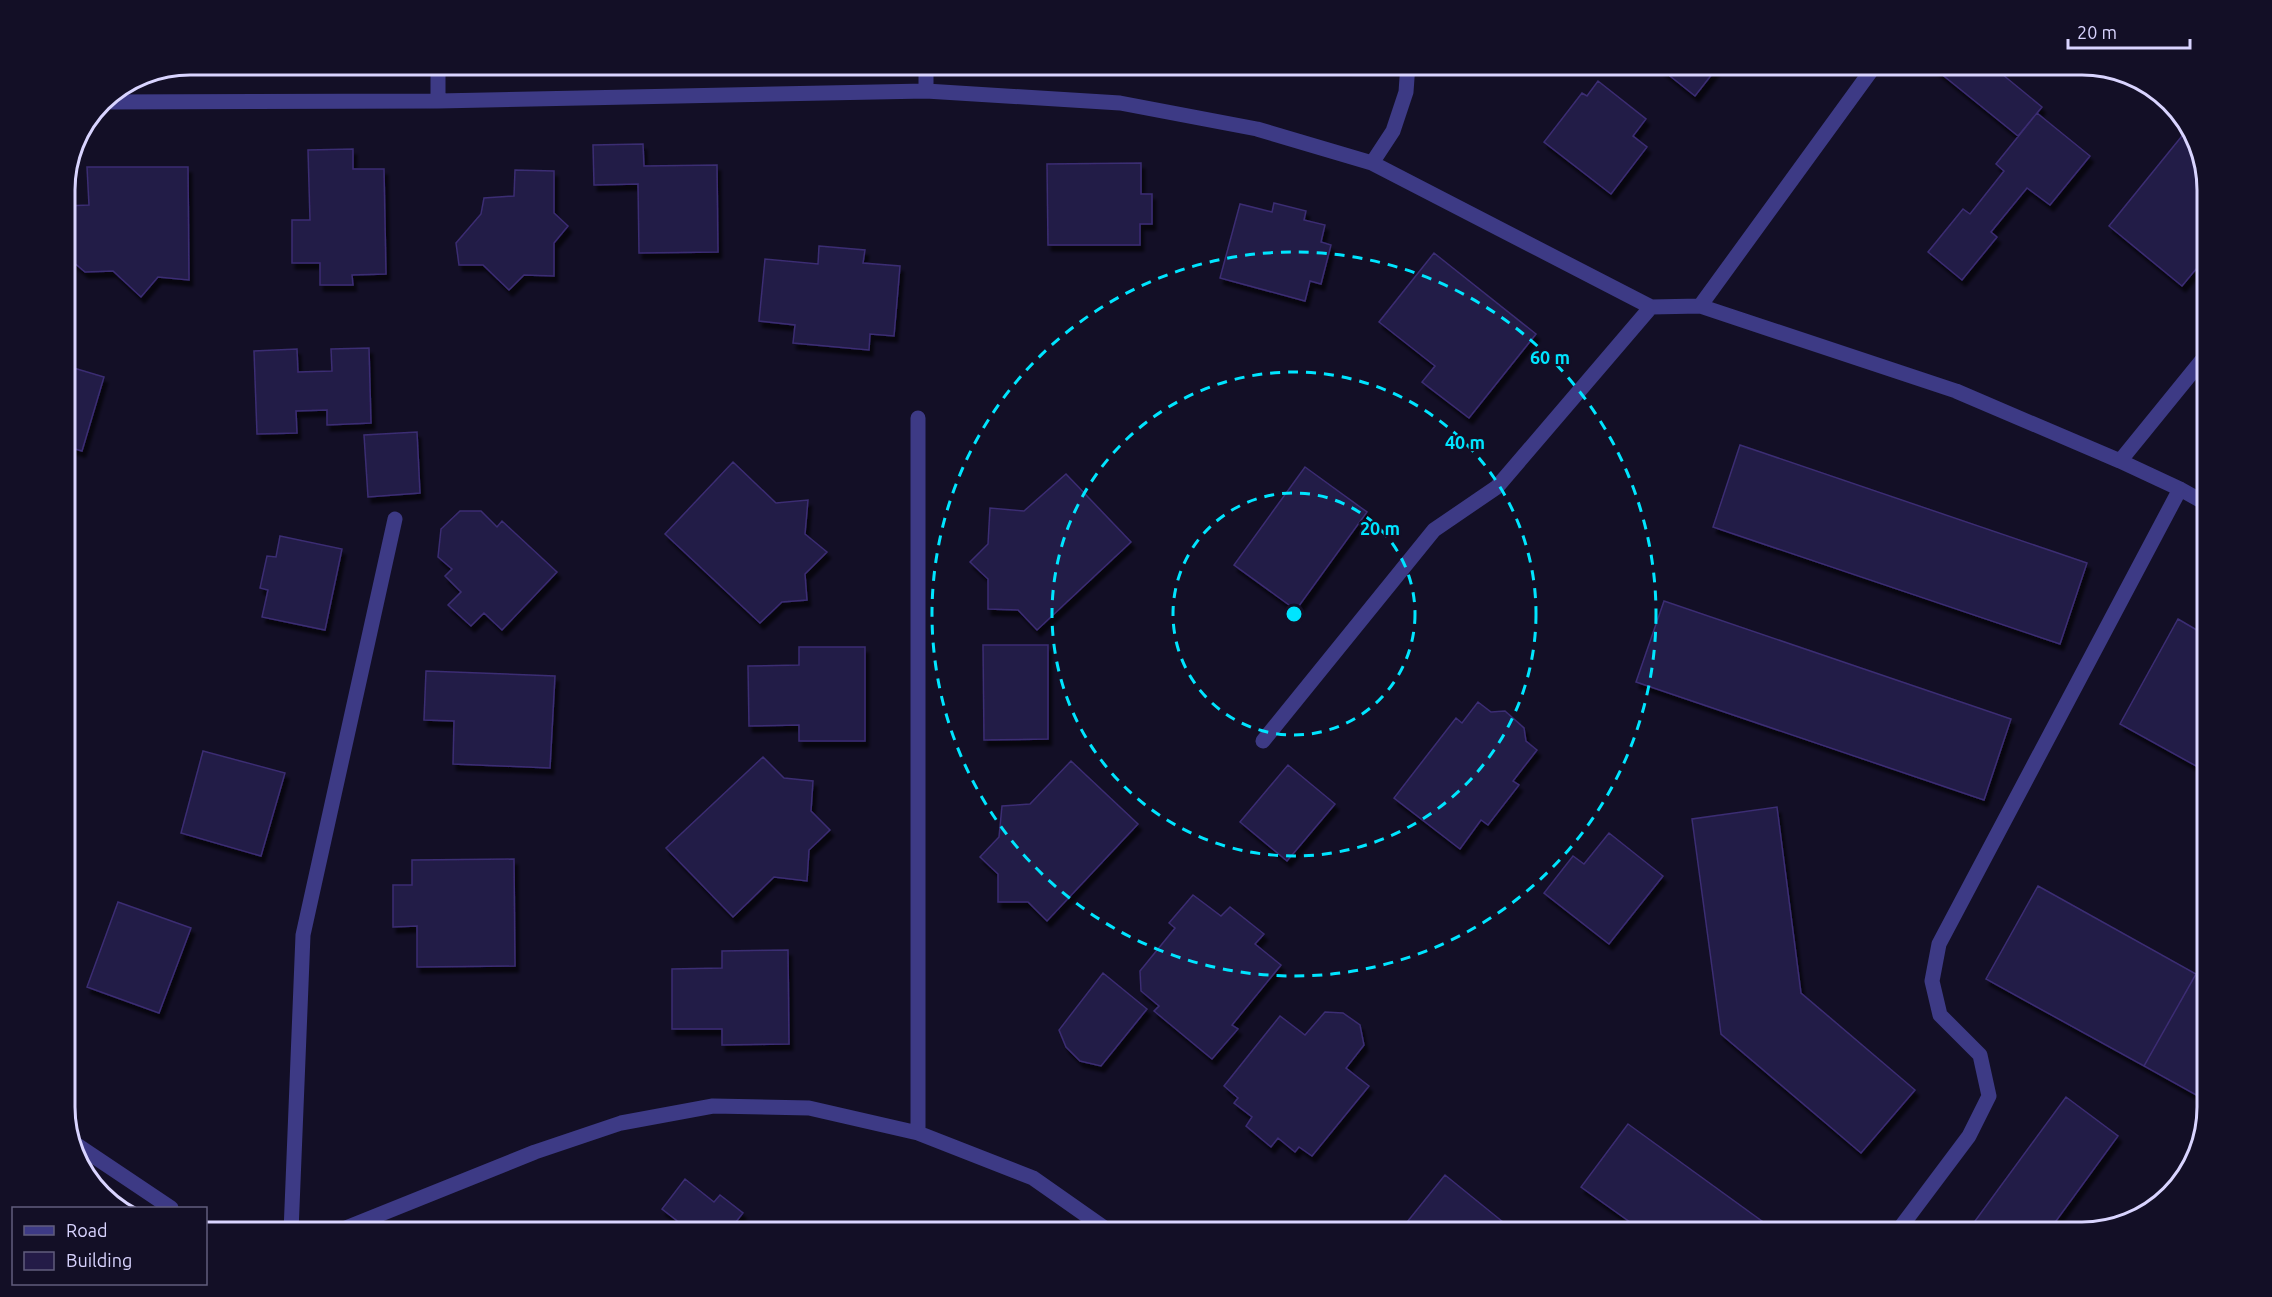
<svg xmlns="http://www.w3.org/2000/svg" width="2272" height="1297" font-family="Ubuntu,sans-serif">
<defs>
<filter id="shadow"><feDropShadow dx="3.5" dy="6" stdDeviation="1.5" flood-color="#0009"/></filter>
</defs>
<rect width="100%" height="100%" fill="#130f26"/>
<path fill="#241b47" stroke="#3b2d73" stroke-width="1.5" filter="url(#shadow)" d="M1324 64H1348V69L1323 68Z
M1655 64H1720L1695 96Z
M1929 64H2002L1997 70 2042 107 2018 136Z
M1598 81 1646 119 1633 136 1647 147 1611 194 1544 142 1582 93 1587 96Z
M2037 113 2090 156 2050 205 2027 188 1991 232 1997 237 1962 280 1928 252 1963 209 1970 214 2004 171 1996 164Z
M2190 126 2207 182V256L2182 286 2109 226Z
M643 144 644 166 717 165 718 252 639 253 638 184 594 185 593 145Z
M353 149V169H384L386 274 352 275 353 285H320V263H292V220H310L308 150Z
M1141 163V194H1152V224H1140V245H1048L1047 164Z
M87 167H188L189 280 158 277 141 297 113 271 85 272 65 255V206L89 205Z
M515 170 554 171V213L568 226 554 243V276L524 275 509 290 483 265H459L456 243 481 214 484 198 514 196Z
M1274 203 1306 211 1304 220 1325 225 1321 242 1331 245 1321 284 1310 281 1305 301 1220 278 1240 204 1272 212Z
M819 246 865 250 863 263 900 266 894 336 870 334 869 350 793 343 795 325 759 321 765 259 818 264Z
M1434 253 1536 334 1469 418 1422 382 1435 366 1379 322Z
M369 348 371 423 327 425V410L296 411 297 433 257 434 254 351 297 349 298 372 332 371 331 349Z
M67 366 104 377 82 451 65 446V375Z
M417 432 420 493 368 497 364 435Z
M1740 445 2087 563 2060 644 1713 527Z
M733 462 776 503 808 500 805 534 827 552 805 574 807 600 782 602 760 623 665 534Z
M1305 467 1367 512 1296 610 1234 565Z
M1066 474 1131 542 1037 630 1018 610 988 609V579L970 562 988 544 990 508 1024 511Z
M460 511H481L497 527 502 521 557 572 502 630 484 613 471 626 448 605 461 592 445 576 452 569 438 557 441 529Z
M280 536 342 549 325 630 262 617 268 590 260 588 267 556 276 557Z
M1664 601 2011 719 1984 800 1636 682Z
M2178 619 2207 636V772L2120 724Z
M983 645H1048V739L984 740Z
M799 647H865V741H799V725L749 726 748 666 799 665Z
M426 671 555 676 550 768 453 764 454 721 424 720Z
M1478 702 1491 712 1505 711 1524 728 1526 741 1537 750 1513 781 1519 785 1488 825 1481 820 1460 849 1394 798 1456 718 1462 723Z
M203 751 285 773 261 856 181 833Z
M763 757 784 778 813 781 811 811 830 830 809 850 807 881 774 877 733 917 666 848Z
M1071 761 1138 824 1047 921 1028 902H998V874L980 857 999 837 1002 806 1030 804Z
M1288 765 1335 804 1287 861 1240 822Z
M1777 807 1801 993 1915 1090 1861 1153 1721 1034 1692 819Z
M1609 833 1663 876 1609 944 1544 893 1573 856 1584 864Z
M514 859 515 966 417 967V926L393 927V885H412V860Z
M2038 886 2196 974 2144 1066 1986 979Z
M1193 895 1221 916 1230 907 1264 934 1255 944 1281 965 1232 1025 1238 1029 1212 1059 1154 1011 1159 1006 1141 991 1140 971 1175 928 1169 923Z
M118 902 191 928 159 1013 87 987Z
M788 950 789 1044 722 1045V1029H672V969L722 968V951Z
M1103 973 1147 1009 1101 1066 1080 1061 1066 1047 1059 1030Z
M2196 974 2207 980V1101L2144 1066Z
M1325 1012 1343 1013 1360 1025 1364 1045 1346 1068 1369 1086 1312 1156 1299 1147 1295 1152 1278 1138 1271 1147 1246 1126 1252 1117 1234 1103 1238 1098 1224 1086 1280 1016 1305 1035Z
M2066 1097 2118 1136 2048 1232H1967Z
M1628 1124 1777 1232H1644L1581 1187Z
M1445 1175 1503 1222 1495 1232H1399Z
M685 1179 714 1202 720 1195 743 1213 728 1232H687L689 1230 662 1209Z"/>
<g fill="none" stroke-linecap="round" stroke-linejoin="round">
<path stroke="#3d3a85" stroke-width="15" d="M926 91V64
M438 101V64
M101 102 438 101 926 91 1120 103 1257 129 1372 163 1651 307 1700 306 1956 391 2120 461 2180 489 2207 504
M1372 163 1393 131 1406 92 1408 64
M1700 306 1876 64
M2120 461 2207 354
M1263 741 1434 530 1497 487 1651 307
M918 1133V418
M74 1143 171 1208
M291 1232 303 935 395 519
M336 1232 535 1152 621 1123 713 1106 809 1108 918 1133 1033 1178 1110 1232
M1897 1232 1969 1136 1989 1096 1980 1055 1940 1015 1932 981 1939 944 2180 489"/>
</g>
<g fill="none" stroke="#00e5ff" stroke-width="3" stroke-dasharray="10 8">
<circle cx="1294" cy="614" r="121"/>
<circle cx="1294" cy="614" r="242"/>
<circle cx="1294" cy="614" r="362"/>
</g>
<path d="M0 0H2272V1297H0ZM190 75H2082A115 115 0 0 1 2197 190V1107A115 115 0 0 1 2082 1222H190A115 115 0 0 1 75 1107V190A115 115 0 0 1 190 75Z" fill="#130f26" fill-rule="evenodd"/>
<path fill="none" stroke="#d9d4ff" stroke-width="3" d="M190 75H2082A115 115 0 0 1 2197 190V1107A115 115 0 0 1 2082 1222H190A115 115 0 0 1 75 1107V190A115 115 0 0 1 190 75Z"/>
<circle cx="1294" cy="614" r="9" fill="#00e5ff" stroke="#130f26" stroke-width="3"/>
<g font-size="18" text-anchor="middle" font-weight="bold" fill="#00e5ff" stroke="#130f26" stroke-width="4.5" stroke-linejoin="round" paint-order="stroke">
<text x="1550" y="364">60 m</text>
<text x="1465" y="449">40 m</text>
<text x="1380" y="535">20 m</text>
</g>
<rect x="12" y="1207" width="195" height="78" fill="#130f26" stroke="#625e7d" stroke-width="1.5"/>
<rect x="24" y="1226" width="30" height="9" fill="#3d3a85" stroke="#625e7d" stroke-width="1.5"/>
<text x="66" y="1237" font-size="18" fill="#d9d4ff">Road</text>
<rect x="24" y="1252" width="30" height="18" fill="#241b47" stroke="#625e7d" stroke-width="1.5"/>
<text x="66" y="1267" font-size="18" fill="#d9d4ff">Building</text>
<path d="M2068 39v9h122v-9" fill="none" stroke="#d9d4ff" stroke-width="3"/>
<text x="2077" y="39" font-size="18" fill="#d9d4ff" stroke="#130f26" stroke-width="4.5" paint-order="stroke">20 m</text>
</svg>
